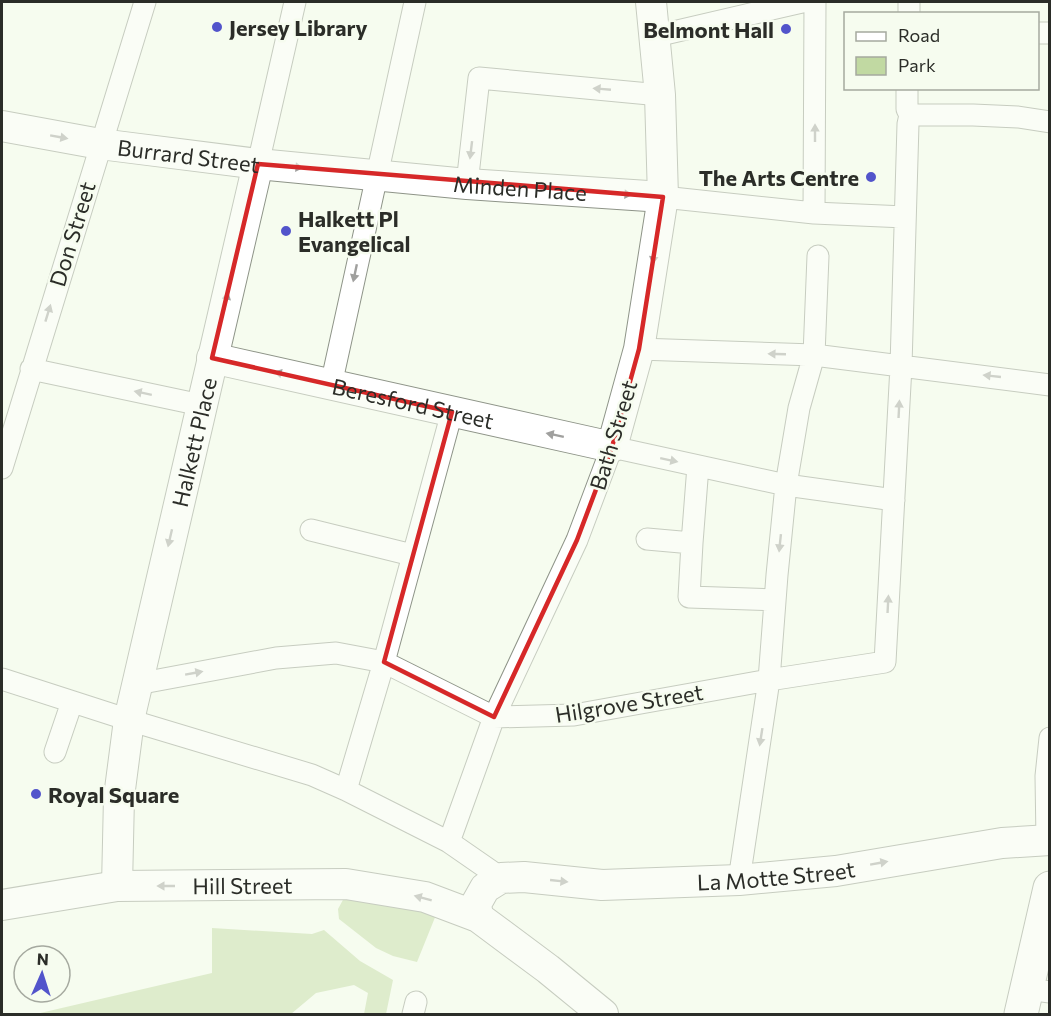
<svg xmlns="http://www.w3.org/2000/svg" width="1051" height="1016" font-family="Commissioner,sans-serif">
<rect width="100%" height="100%" fill="#f6fcef"/>
<path fill="#c1d9a2" d="M344 898 438 910 417 962 393 956 376 948 339 919 338 909Z
M212 928 312 934 324 930 360 961 393 980 386 1014H364L368 993 354 985 316 993 291 1014H36L212 973Z"/>
<g fill="none" stroke-linecap="round" stroke-linejoin="round">
<defs>
<path id="street" d="M909 2V14
M1038 33H1050
M656 36 802 2
M910 115H973L1018 117 1050 122
M258 164 295 2
M467 184 479 78 660 95
M663 197 814 213 905 217
M814 213 815 2
M639 349 814 355 1050 385
M31 369 201 405
M331 385 415 2
M2 468 145 2
M311 530 412 555
M647 539 692 543 698 466
M692 543 689 597 775 600
M2 679 129 720 312 775 346 790 449 842 501 878
M137 684 276 658 336 653 384 662 494 717 574 715 769 680 885 662 901 366 908 124 910 115 907 109V88
M55 752 72 702
M346 790 384 662 452 412
M1047 840 1046 776 1050 738
M449 842 494 717 577 540 612 447 786 485 894 500
M739 880 769 680 777 575 786 485 799 408 814 355 818 256
M1028 989 1050 992
M413 1014 416 1002"/>
<g id="secondary">
<path id="s1" d="M2 126 100 144 258 164 467 184 663 197"/>
<path id="s2" d="M212 358 612 447 639 349 663 197 660 95 651 2"/>
<path id="s3" d="M117 886 119 797 129 720 258 164"/>
<path id="s4" d="M2 905 117 886 346 884 425 897 478 917 548 969 603 1014"/>
<path id="s5" d="M478 917 476 904 485 888 501 878 524 877 602 885 739 880 836 871 1002 843 1050 840"/>
</g>
<path id="primary" d="M1021 1014 1050 888"/>
</defs>
<use href="#street" stroke="#8e9488" stroke-width="23"/>
<use href="#secondary" stroke="#8e9488" stroke-width="32"/>
<use href="#primary" stroke="#8e9488" stroke-width="35"/>
<use href="#street" stroke="#fff" stroke-width="21"/>
<use href="#secondary" stroke="#fff" stroke-width="30"/>
<use href="#primary" stroke="#fff" stroke-width="33"/>
</g>
<defs><path id="oneway-solid" d="M-6-.8H1V-3.2L6.5 0L1 3.2V.8H-6Z" transform="scale(1.5)"/></defs>
<g fill="#a0a09e">
<use href="#oneway-solid" transform="translate(602 89) rotate(-175)"/>
<use href="#oneway-solid" transform="translate(815 133) rotate(-90)"/>
<use href="#oneway-solid" transform="translate(59 137) rotate(10)"/>
<use href="#oneway-solid" transform="translate(471 150) rotate(97)"/>
<use href="#oneway-solid" transform="translate(294 167) rotate(5)"/>
<use href="#oneway-solid" transform="translate(623 194) rotate(4)"/>
<use href="#oneway-solid" transform="translate(654 255) rotate(99)"/>
<use href="#oneway-solid" transform="translate(355 273) rotate(102)"/>
<use href="#oneway-solid" transform="translate(226 301) rotate(-77)"/>
<use href="#oneway-solid" transform="translate(48 313) rotate(-73)"/>
<use href="#oneway-solid" transform="translate(777 354) rotate(-178)"/>
<use href="#oneway-solid" transform="translate(283 374) rotate(-167)"/>
<use href="#oneway-solid" transform="translate(992 376) rotate(-174)"/>
<use href="#oneway-solid" transform="translate(143 393) rotate(-168)"/>
<use href="#oneway-solid" transform="translate(899 409) rotate(-87)"/>
<use href="#oneway-solid" transform="translate(555 435) rotate(-168)"/>
<use href="#oneway-solid" transform="translate(669 460) rotate(12)"/>
<use href="#oneway-solid" transform="translate(170 538) rotate(103)"/>
<use href="#oneway-solid" transform="translate(780 543) rotate(96)"/>
<use href="#oneway-solid" transform="translate(888 604) rotate(-87)"/>
<use href="#oneway-solid" transform="translate(194 673) rotate(-10)"/>
<use href="#oneway-solid" transform="translate(761 737) rotate(99)"/>
<use href="#oneway-solid" transform="translate(879 863) rotate(-10)"/>
<use href="#oneway-solid" transform="translate(559 881) rotate(6)"/>
<use href="#oneway-solid" transform="translate(166 886) rotate(180)"/>
<use href="#oneway-solid" transform="translate(423 898) rotate(-165)"/>
</g>
<path d="M0 0H1051V1016H0ZM258 164 663 197 639 349 612 447 577 540 494 717 384 662 452 412 212 358Z" fill="#f6fcef" fill-opacity=".55" fill-rule="evenodd"/>
<path fill="none" stroke="#d62828" stroke-width="4.5" stroke-linejoin="round" d="M258 164 663 197 639 349 612 447 577 540 494 717 384 662 452 412 212 358Z"/>
<g fill="#5254cb" stroke="#f6fcef" stroke-width="2">
<circle cx="217" cy="27" r="6"/>
<circle cx="786" cy="29" r="6"/>
<circle cx="871" cy="177" r="6"/>
<circle cx="286" cy="231" r="6"/>
<circle cx="36" cy="794" r="6"/>
</g>
<g text-anchor="middle" dominant-baseline="central" stroke-width="5" stroke-linejoin="round" paint-order="stroke">
<g font-size="22" font-weight="bold" fill="#2b2d28" stroke="#f6fcef" text-anchor="start">
<text x="229" y="27">Jersey Library</text>
<text x="774" y="29" text-anchor="end">Belmont Hall</text>
<text x="859" y="177" text-anchor="end">The Arts Centre</text>
<text x="298" y="218">Halkett Pl<tspan x="298" dy="25">Evangelical</tspan></text>
<text x="48" y="794">Royal Square</text>
</g>
<g font-size="22" fill="#2b2d28" stroke="#f6fcef">
<text stroke="none"><textPath href="#s1" startOffset="189">Burrard Street</textPath></text>
<text stroke="none"><textPath href="#s1" startOffset="522">Minden Place</textPath></text>
<text transform="translate(72 234) rotate(-73)">Don Street</text>
<text stroke="none"><textPath href="#s2" startOffset="206">Beresford Street</textPath></text>
<text transform="translate(613 435) rotate(-73)">Bath Street</text>
<text stroke="none"><textPath href="#s3" startOffset="452">Halkett Place</textPath></text>
<text transform="translate(629 703) rotate(-9)">Hilgrove Street</text>
<text stroke="none"><textPath href="#s5" startOffset="326">La Motte Street</textPath></text>
<text stroke="none"><textPath href="#s4" startOffset="242">Hill Street</textPath></text>
</g>
</g>
<rect width="1051" height="1016" fill="none" stroke="#2b2d28" stroke-width="6"/>
<rect x="844" y="12" width="195" height="78" fill="#f6fcef" stroke="#a5a99f" stroke-width="1.5"/>
<rect x="856" y="32" width="30" height="9" fill="#ffffff" stroke="#a5a99f" stroke-width="1.5"/>
<text x="898" y="42" font-size="18" fill="#2b2d28">Road</text>
<rect x="856" y="57" width="30" height="18" fill="#c1d9a2" stroke="#a5a99f" stroke-width="1.5"/>
<text x="898" y="72" font-size="18" fill="#2b2d28">Park</text>
<g transform="translate(42 974) rotate(3)"><circle r="28" fill="#f6fcef" stroke="#a5a99f" stroke-width="1.5"/>
<path d="M0-4.5L10 22L0 15L-10 22Z" fill="#5254cb"/>
<text y="-9" font-size="16" font-weight="bold" text-anchor="middle" fill="#2b2d28">N</text>
</g>
</svg>
